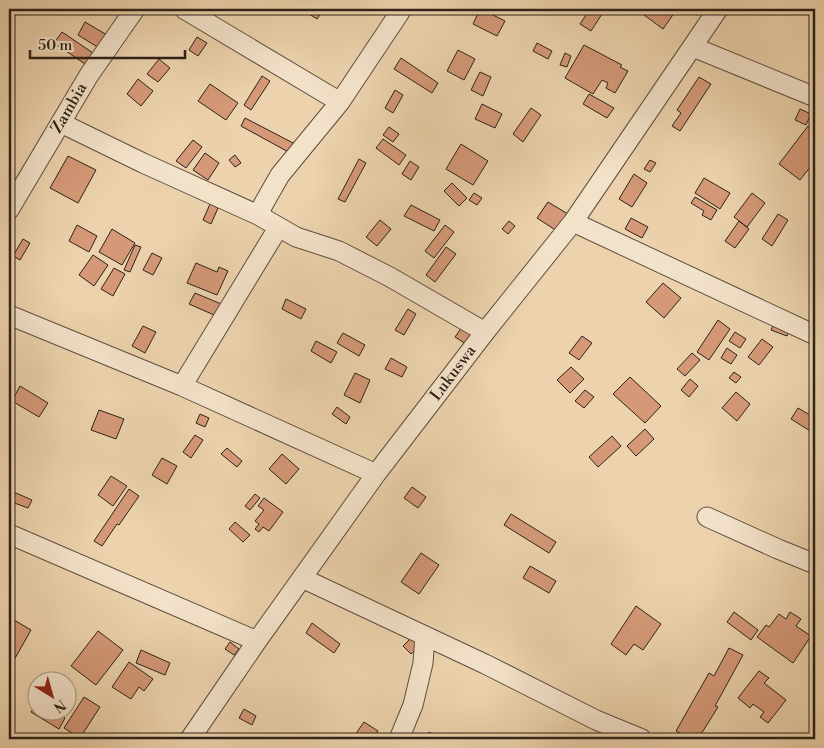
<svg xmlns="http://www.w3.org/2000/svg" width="824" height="748" font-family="'Libre Bodoni',serif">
<rect width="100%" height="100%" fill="#ecd3ad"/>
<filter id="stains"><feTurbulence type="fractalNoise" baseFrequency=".004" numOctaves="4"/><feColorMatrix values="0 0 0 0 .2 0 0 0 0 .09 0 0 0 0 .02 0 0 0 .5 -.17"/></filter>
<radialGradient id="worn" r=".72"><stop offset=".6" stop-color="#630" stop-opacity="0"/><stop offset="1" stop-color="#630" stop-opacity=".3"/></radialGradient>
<path fill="#d59978" stroke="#2e2219" d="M301 9H324L317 19Z
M480 9H489L487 12 505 21 497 36 473 24Z
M590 9H594L602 14 591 31 580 24Z
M648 9H677L663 29 644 15Z
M85 22 107 35 99 48 78 35Z
M62 32 93 53 85 64 54 43Z
M197 37 207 43 198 56 189 50Z
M537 43 552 51 548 59 533 51Z
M584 45 622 65 620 67 628 71 615 93 606 88 608 83 602 80 593 94 565 78Z
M458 50 475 59 464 80 447 71Z
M565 53 571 56 567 67 560 65Z
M401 58 438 83 432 93 394 69Z
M159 59 170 68 158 82 147 74Z
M480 72 491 77 483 96 471 90Z
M262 76 270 81 251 110 244 105Z
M699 77 711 84 680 131 672 126 681 113 677 110Z
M138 79 153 91 141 106 127 94Z
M210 84 238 103 226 120 198 101Z
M395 90 403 95 393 113 385 108Z
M589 94 614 108 607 118 583 104Z
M482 104 502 114 495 128 475 119Z
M531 108 541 115 523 142 513 134Z
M800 109 811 114 806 125 795 120Z
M245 118 297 145 292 154 241 126Z
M808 126 815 132V161L800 180 779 164Z
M389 127 399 134 393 142 383 135Z
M383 139 406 155 399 165 376 148Z
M193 140 202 147 186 168 176 161Z
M461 144 488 161 473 185 446 169Z
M205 153 219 163 208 180 193 170Z
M235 155 241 163 235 167 229 160Z
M68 156 96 170 78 203 50 188Z
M359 159 366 163 345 202 338 199Z
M650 160 656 163 650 172 644 169Z
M410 161 419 167 411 180 402 174Z
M634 174 647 183 632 207 619 199Z
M704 178 730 193 720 209 695 193Z
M452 183 467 198 459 206 444 191Z
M474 193 482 198 477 205 469 200Z
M752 193 765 203 747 227 734 217Z
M695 197 717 210 711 220 702 215 704 211 691 203Z
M548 202 568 214 557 231 537 218Z
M210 204 218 208 211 224 203 220Z
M411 205 440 220 434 231 404 216Z
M778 214 788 220 772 246 762 239Z
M631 218 648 227 642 238 625 229Z
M380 220 391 229 377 246 366 237Z
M509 221 515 226 508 234 502 229Z
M739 221 749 229 735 248 725 241Z
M77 225 97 236 89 252 69 241Z
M445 225 454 232 434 258 425 251Z
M112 229 135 243 122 265 99 252Z
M23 239 30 243 20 260 13 256Z
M135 245 141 247 130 272 124 270Z
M446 247 456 254 435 282 426 275Z
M152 253 162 258 153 275 143 270Z
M93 255 108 265 94 286 79 275Z
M196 263 217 272 219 267 228 271 217 295 187 283Z
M114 268 125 274 113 296 101 289Z
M663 283 681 298 664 318 646 302Z
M195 293 226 306 221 318 189 304Z
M286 299 306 309 301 319 282 309Z
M408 309 416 314 404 335 395 330Z
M718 320 730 329 709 360 697 352Z
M774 324 789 331 787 336 771 330Z
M143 326 156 332 145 353 132 346Z
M462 327 475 335 469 346 455 337Z
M735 332 746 339 740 348 729 341Z
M343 333 365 345 359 356 337 343Z
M582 336 592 343 579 360 569 353Z
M762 339 773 347 759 365 748 357Z
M316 341 337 352 331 363 311 351Z
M727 348 737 355 731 364 721 358Z
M692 353 700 360 685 376 677 369Z
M391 358 407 367 402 377 385 369Z
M571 367 584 379 570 393 557 380Z
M734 372 741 377 736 383 729 378Z
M355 373 370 380 360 403 344 395Z
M630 377 661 406 645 423 613 394Z
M690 379 698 386 689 397 681 390Z
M20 386 48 403 39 417 12 401Z
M585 390 594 397 584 408 575 401Z
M736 392 750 404 737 421 722 408Z
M337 407 350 417 346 424 332 414Z
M798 408 815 418V434L791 419Z
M99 410 124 419 116 439 91 430Z
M200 414 209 418 205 427 196 423Z
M645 429 654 439 636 456 627 446Z
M195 435 203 440 191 458 183 452Z
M612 436 621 446 598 467 589 457Z
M227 448 242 461 237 467 221 454Z
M282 454 299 469 286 484 269 469Z
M162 458 177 466 167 484 152 475Z
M111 476 127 486 113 506 98 495Z
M412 487 426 497 418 508 404 498Z
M129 489 139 496 119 525 117 524 102 546 94 541Z
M9 490 32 500 28 508 9 501Z
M255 494 260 498 250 510 245 506Z
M264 498 283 512 269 531 263 527 259 532 255 529 259 524 255 521 264 510 258 506Z
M511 514 556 542 549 553 504 525Z
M235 522 250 535 243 542 229 529Z
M421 553 439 565 419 594 401 582Z
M530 566 556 581 549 593 523 578Z
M636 606 661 624 643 650 634 644 626 655 611 644Z
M734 612 758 630 751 640 727 622Z
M790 612 801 619 796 626 811 636 793 663 757 637 766 625 769 627 779 614 786 619Z
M9 617 31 630 9 669V637L10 634 9 633Z
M312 623 340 644 334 653 306 633Z
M98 631 123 650 96 685 71 666Z
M411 638 419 647 411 654 403 646Z
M230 642 239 649 234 655 225 649Z
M729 648 743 655 715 706 718 707 698 739H691L676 731 709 673 714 676Z
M141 650 170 663 165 675 136 663Z
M129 662 153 679 144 691 139 687 131 699 112 687Z
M759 671 769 678 764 683 786 700 768 723 760 717 764 712 753 704 750 708 738 698Z
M84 697 100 707 80 738 64 728Z
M38 701V710H57L56 712 65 718 59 729 31 712Z
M244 709 256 716 252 725 239 718Z
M364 722 378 731 372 739H352Z
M429 732 440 739H424Z"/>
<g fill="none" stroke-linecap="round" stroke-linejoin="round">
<defs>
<path id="minor" d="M184 9 340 102
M402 9 340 102 280 175 264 203 258 215 296 237 339 251 390 277 485 332
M693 47 815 97
M61 123 143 163 258 215
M9 210 89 75 135 9
M573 222 815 335
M9 315 182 386 376 474
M182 386 278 228
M707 517 778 549 815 564
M9 534 257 641
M302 578 485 664 596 720 642 739
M190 739 257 641 376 474 485 332 573 222 718 9
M399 739 413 705 423 663 425 636"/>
</defs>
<use href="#minor" stroke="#5e4e3e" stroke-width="21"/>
<use href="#minor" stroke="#f3e2ca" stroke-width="19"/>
</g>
<g text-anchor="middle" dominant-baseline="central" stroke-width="4" stroke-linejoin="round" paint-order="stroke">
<g font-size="16" fill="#2e2219" stroke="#f3e2ca">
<text transform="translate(69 108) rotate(-60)">Zambia</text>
<text transform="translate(453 373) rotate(-53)">Lukuswa</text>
</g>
</g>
<rect width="824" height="748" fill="none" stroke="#ecd3ad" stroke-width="30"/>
<rect x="10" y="10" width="804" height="728" fill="none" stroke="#2e2219" stroke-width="2.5"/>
<rect x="15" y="15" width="794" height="718" fill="none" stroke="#2e2219"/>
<g transform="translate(52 696) rotate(143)"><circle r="24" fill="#f3e2ca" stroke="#a49583"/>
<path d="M0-4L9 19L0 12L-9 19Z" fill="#8f2418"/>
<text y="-8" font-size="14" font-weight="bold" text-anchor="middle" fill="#2e2219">N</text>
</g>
<path d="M30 50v8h155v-8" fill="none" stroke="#2e2219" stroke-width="2.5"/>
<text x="38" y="50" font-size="15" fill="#2e2219" stroke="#f3e2ca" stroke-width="4" paint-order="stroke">50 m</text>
<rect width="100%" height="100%" filter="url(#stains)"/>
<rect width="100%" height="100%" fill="url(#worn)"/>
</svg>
